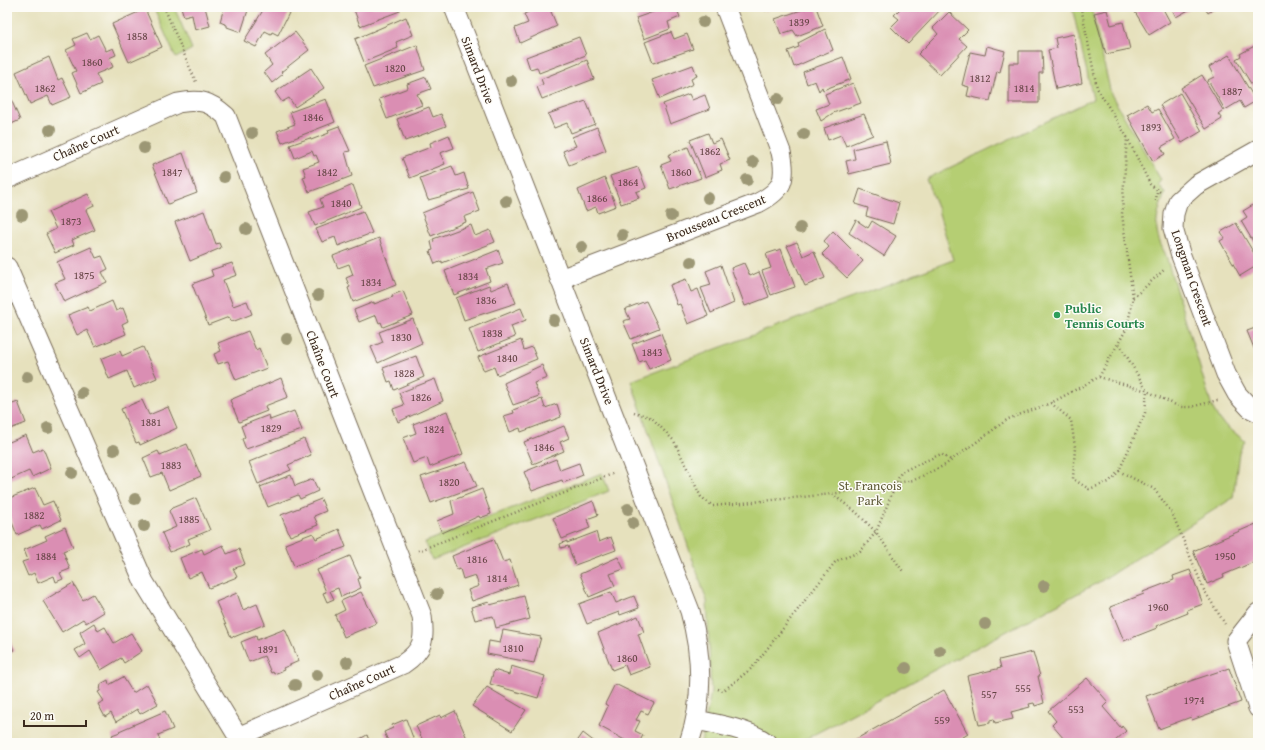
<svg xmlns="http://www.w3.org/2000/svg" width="1265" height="750" font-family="'Gentium Book Plus',serif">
<rect width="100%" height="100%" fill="#fdfcf7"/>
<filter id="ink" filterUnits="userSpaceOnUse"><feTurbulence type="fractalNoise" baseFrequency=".025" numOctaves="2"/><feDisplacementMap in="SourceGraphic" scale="8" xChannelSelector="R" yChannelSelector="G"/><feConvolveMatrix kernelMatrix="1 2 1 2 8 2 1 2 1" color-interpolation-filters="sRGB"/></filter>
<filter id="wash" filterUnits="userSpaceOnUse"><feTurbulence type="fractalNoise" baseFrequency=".012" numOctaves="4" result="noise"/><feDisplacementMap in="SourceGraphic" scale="16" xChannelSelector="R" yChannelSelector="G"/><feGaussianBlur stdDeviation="0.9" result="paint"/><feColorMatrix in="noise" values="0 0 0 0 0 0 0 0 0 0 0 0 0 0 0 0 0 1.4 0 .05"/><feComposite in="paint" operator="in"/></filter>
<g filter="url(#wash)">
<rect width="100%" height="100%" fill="#e6e1bd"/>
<path fill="#b5ce73" stroke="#787c48" d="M153 7H174L192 49 176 58Z
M1072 7H1091L1111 94 1161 180 1158 184 1165 193C1156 217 1152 230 1165 253L1212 407 1220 421 1245 441 1239 452 1233 498 1099 582 798 743H701L711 692 707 601 631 381 953 260 938 210 926 179 1093 99Z
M602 473 609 491 432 560 425 542Z"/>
<g id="blocks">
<path fill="#da8eb3" d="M181 7H205L210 26 195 30 192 15 184 17Z
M224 7H249L241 32 227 27V25L220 22Z
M265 7H292L278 35 272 32 271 34 265 31 256 47 244 41Z
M353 7H399L400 11 360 26Z
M540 7H549L557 26 520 43 515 28 528 23 524 14Z
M659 7H676L680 17 668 22 670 29 644 39 636 18 656 11 655 8Z
M764 7H775L765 11Z
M810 7H816L823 26 797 36 793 30 781 34 775 19Z
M902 7H943L908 44 891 27 899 19 894 15Z
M1143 7H1162L1170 22 1149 35 1135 12Z
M1171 7H1194L1176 17Z
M1204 7H1217L1208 13Z
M145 9 162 47 129 62 112 24Z
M1107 10 1111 25 1123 22 1130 49 1106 54 1094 13Z
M949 12 968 30 959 39 967 46 940 75 918 54 938 34 933 28Z
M406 17 413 35 396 42 398 48 364 62 355 39Z
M825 29 833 50 794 67 788 51 799 47 798 43Z
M295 32 309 50 281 72 283 74 272 83 264 72 272 65 265 55Z
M671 32 674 39 687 34 693 49 653 63 645 42Z
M87 33 90 39 98 35 106 51 113 48 116 55 109 58 113 67 96 74 101 84 81 93 72 73 76 71 66 50 76 45 73 39Z
M1074 34 1082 83 1056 89 1048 50 1057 48 1055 38Z
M579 37 586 55 539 73 537 67 530 69 526 57Z
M1258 44V95L1236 59 1241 56 1240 54Z
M417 45 425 70 373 88 364 66Z
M987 46 1005 51 1000 72 997 71 990 101 967 96 969 87 962 85 970 52 985 55Z
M1019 51H1042L1043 73H1039V103H1009V63H1019Z
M1229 55 1256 101 1244 108 1240 101 1225 110 1208 80 1214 77 1209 67Z
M49 57 58 80 62 78 71 97 52 105 48 96 30 104 16 72Z
M843 57 851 79 823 90 822 87 819 91 815 81 807 84 803 72Z
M587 60 594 79 542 99 537 87 543 84 541 79Z
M693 65 697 76 691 79 693 84 660 99 652 80Z
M311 68 324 88 295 107 289 98 282 102 275 92Z
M1202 75 1223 110 1218 114 1222 119 1206 129 1181 88Z
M426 77 431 89 417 94 422 105 387 119 379 99 408 88 407 84Z
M853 83 861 103 833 113 821 121 816 109 829 104 825 94Z
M7 90 20 120 7 126Z
M1180 93 1202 131 1182 143 1160 105Z
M689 94 692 100 705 95 710 109 670 124 663 104Z
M326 99 335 122 282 143 277 131 295 124 290 112Z
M586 101 595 124 571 133 567 123 554 128 548 114Z
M1147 104 1152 112 1158 109 1175 139 1161 147 1165 154 1153 161 1127 115Z
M429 107 433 117 441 114 446 126 405 141 397 119Z
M864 114 873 135 846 146 841 135 828 140 824 128Z
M339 126 350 151 345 152 352 176 309 192 303 177 306 176 303 168 319 162 316 155 314 156 312 151 295 158 290 145 310 138 311 140 329 133 328 130Z
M597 127 606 150 569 165 563 151 576 146 572 137Z
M708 133 712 143 721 139 730 160 720 164 722 170 705 177 690 140Z
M449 135 454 148 440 153 445 164 410 178 402 158 431 147 430 143Z
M886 141 891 164 849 174 846 161 855 159 853 149Z
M688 147 701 178 670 189 661 165 671 161 668 155Z
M183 153 197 193 168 204 152 165Z
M452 166 456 176 464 173 469 189 428 200 420 178Z
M638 167 646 188 636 192 639 198 621 204 610 176Z
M605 178 616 206 598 213 596 207 586 211 578 190Z
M353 185 361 207 315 226 309 212 323 207 320 199Z
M860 189 899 203 893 224 866 216 868 208 855 204Z
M473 192 480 211 464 217 466 222 431 236 422 213Z
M88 194 94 206 86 210 95 230 72 240 74 245 55 253 46 234 56 229 48 212Z
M1258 202V250L1241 221 1247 217 1243 211Z
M204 211 216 244 219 243 221 248 190 261 175 222Z
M363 211 372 233 338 246 335 237 322 242 316 229Z
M856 220 868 228 872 221 896 236 884 256 849 233Z
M1236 223 1258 260V265L1240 276 1220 241 1225 238 1221 232Z
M471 225 475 236 490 230 495 242 442 263V261L435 264 430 251 433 250 431 242 434 241 433 239Z
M833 231 863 261 847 278 822 254 829 247 824 241Z
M379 238 396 285 353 302 348 288 350 287 346 278 353 275 349 264 338 268 333 256Z
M797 242 803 256 814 251 825 278 805 286 787 246Z
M91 247 96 258 102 256 108 269 102 272 107 282 64 302 55 283 65 279 57 262Z
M781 249 795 287 771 295 762 271 771 268 766 254Z
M498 250 503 263 486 269 490 281 454 295 445 271Z
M232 263 237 275 223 280 233 306 247 301 252 314 232 322 229 317 208 325 192 284 213 276 211 270Z
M744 263 750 276 759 272 769 297 745 306 731 268Z
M721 265 734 303 711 313 701 288 711 285 706 271Z
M686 279 691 292 698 289 708 316 688 324 680 304 677 305 670 285Z
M508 283 516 303 464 320 456 298 489 285 491 290Z
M403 291 413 315 383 327 381 322 379 323 376 315 359 322 354 310 374 302V304L393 297 392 295Z
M112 301 116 311 123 308 128 321 122 324 126 334 95 347 87 330 77 335 68 315 88 307 90 311Z
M646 301 659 328 631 339 623 321 630 319 625 309Z
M521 308 526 320 511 326 515 337 478 352 469 329Z
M413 319 422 343 378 363 371 347 383 342 379 332Z
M1258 327V358L1247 331Z
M248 331 256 350 259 348 267 368 236 380 228 361 218 364 214 354 221 351 218 343Z
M661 333 671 360 649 369 645 360 639 362 632 344Z
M521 340 524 350 532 347 537 359 497 375 494 367 484 371 478 357Z
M143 347 157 378 134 388 127 371 109 379 101 359 120 351 122 356Z
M416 356 424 377 394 390 391 381 388 382 383 368Z
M542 365 547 378 534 383 539 396 513 405 504 383Z
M281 378 288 397 265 406 267 411 239 422 230 400Z
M435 379 443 401 398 422 393 409 404 405 399 393Z
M542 399 545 408 557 404 561 417 521 432 520 428 510 432 504 416 514 413 513 410Z
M142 400 149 415 168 407 177 428 140 445 139 442 136 443 121 409Z
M18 402 26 423 7 430V406Z
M294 411 302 430 246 449 242 439 245 437 241 426 269 415 270 420Z
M447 411 463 454 430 467 427 458 413 463 403 438 416 433 413 424Z
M564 426 569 438 560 442 564 451 533 464 524 442Z
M26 435 33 452 43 448 51 468 32 477 29 471 7 481V443Z
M304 439 311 455 288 465 291 470 258 484 249 462Z
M187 444 201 476 169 490 162 473 151 477 143 458 158 451 160 455Z
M556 459 560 470 579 463 583 475 563 483 562 480 532 491 524 472Z
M466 462 477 486 431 503 421 477Z
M291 475 295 486 313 479 318 491 300 499 298 495 268 507 260 487Z
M35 488 43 505 53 501 61 520 42 529 40 525 17 535 7 510V499Z
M482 489 491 514 480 518 479 516 442 533 437 521 454 514 451 501Z
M196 498 210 530 188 539 190 544 170 552 162 533 176 527 169 511 172 508Z
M321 499 326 511 314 516 318 525 290 536 281 515Z
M593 501 598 515 587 519 590 528 562 539 553 518Z
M1256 524 1258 558 1254 560V562L1223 575 1224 577 1207 584 1193 551Z
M65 527 73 547 63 551 70 569 60 573 63 579 56 582 54 576 38 583 34 573 28 576 22 562 28 560 24 550 47 540 45 536Z
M339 529 346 547 294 566 285 544 313 533 316 539Z
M596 532 599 542 611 537 616 550 575 565 568 546 561 548 560 544 567 541V543Z
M494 539 503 562 510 560 518 585 472 601 468 590 479 586 475 575 463 579 460 569 457 570 452 556Z
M223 545 227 554 239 549 245 564 233 569 237 577 209 588 202 572 188 578 180 558 202 549 204 554Z
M350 556 360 578 358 579 361 588 341 597 338 588 330 591 334 599 327 602 323 593 326 592 317 570Z
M618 557 624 569 610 574 615 586 589 597 580 574Z
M1190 570 1203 604 1187 610 1188 613 1156 626 1157 628 1124 641 1110 607 1144 594 1143 592 1174 580 1173 576Z
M73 583 83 600 93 594 104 612 86 623 83 619 62 632 43 601Z
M361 592 377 623 344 637 335 615 345 610 341 601Z
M611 592 616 603 634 596 639 608 620 615 619 612 587 624 579 604Z
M237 593 243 610 257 604 265 624 234 637 233 636 231 637 216 602Z
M524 596 530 619 496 628 493 616 475 620 471 607 489 602 490 605Z
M638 616 644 632 638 634 650 667 629 675 625 665 612 670 598 633Z
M94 623 98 631 105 627 114 643 131 633 142 651 124 663 121 658 101 670 90 651 80 658 75 650 85 644 80 632Z
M285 629 299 661 283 668 284 670 274 674 273 672 271 673 264 656 249 662 241 642 256 636 257 640Z
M503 630 541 637 534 663 487 654 489 641 500 643Z
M7 632 14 651 7 654Z
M1033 652 1040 676H1038L1044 703 1035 706 1034 703 1029 704 1030 707 1011 712 1013 719 995 723 994 719 990 720V723L979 725 967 676 1001 668 999 660Z
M511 666 545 676 538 698 490 684 494 670 509 675Z
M1229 668 1241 702 1192 720 1191 717 1159 729 1146 696Z
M123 677 133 693 147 684 158 704 140 714 137 709 116 722 111 713 105 717 98 704 104 701 98 692 100 691 101 684 108 680 109 685Z
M1087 678 1108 702 1103 707 1121 728 1122 726 1126 731 1113 743H1065L1063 741 1064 739 1052 725 1056 721 1048 711Z
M615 684 654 703 648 714 641 711 636 720 640 721 635 731 643 735 639 743H630L599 726 608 706 605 704Z
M487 687 526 710 512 731 472 706Z
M944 690 968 734 957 741 958 743H849Z
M165 711 173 729 158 735 161 743H115L112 735 120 732 119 731Z
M455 711 469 743H444L442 739 433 743H424L416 726 440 715 441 718Z
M406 719 415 743H389L384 732 393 728 392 725Z
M583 733 596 743H576Z
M367 735 370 743H357L356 741Z"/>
</g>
</g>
<g filter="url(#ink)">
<use href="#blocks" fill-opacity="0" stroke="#776a56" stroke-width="1"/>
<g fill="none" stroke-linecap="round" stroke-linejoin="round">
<defs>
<path id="street" d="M454 7 690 611C702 654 704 700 689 743
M1258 150 1196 185 1178 201 1174 214 1173 228 1180 253 1226 374 1237 394 1250 408 1258 412
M7 179 178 103C201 99 209 101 226 116L422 616C425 639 424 650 403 664L238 737
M7 267 144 582 242 743
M560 279 758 203C783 190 787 180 781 152L725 7
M1258 613 1236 641 1258 708
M696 720C717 724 750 730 767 743"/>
</defs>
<use href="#street" stroke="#776a56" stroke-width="21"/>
<path stroke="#776a56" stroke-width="2.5" stroke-dasharray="1 3" stroke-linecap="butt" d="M164 7 196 82
M1127 137 1150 184 1160 192
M1156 201 1157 191
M1133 298 1165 269
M1099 377 1147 391 1180 407H1191L1218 400
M1051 403 1071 420 1075 447 1073 479 1089 489 1109 482 1119 471 1145 413 1147 391 1119 343
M634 412 652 418 674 441 701 497 713 506 832 494 914 480 945 465 1008 419 1051 403 1099 377 1127 328 1133 298 1122 214 1127 137 1097 88 1081 7
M1119 471 1154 489 1172 513 1204 590 1225 624
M832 494 856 512 876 532 904 573
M418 551 615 473
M718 689 723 691 752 668 836 561 860 552 876 532 901 472 941 454 951 460"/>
<use href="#street" stroke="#fff" stroke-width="19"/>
</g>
<g fill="#9c9774">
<circle cx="703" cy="22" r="6"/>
<circle cx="511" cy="81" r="6"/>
<circle cx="778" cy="99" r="6"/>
<circle cx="50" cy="130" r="6"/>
<circle cx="252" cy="133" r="6"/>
<circle cx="804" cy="134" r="6"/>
<circle cx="144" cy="148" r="6"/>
<circle cx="753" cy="162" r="6"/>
<circle cx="224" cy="177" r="6"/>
<circle cx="747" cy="180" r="6"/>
<circle cx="708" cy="198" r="6"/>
<circle cx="506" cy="201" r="6"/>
<circle cx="22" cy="215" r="6"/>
<circle cx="671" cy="216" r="6"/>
<circle cx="800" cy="228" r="6"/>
<circle cx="246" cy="229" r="6"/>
<circle cx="622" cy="235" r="6"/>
<circle cx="582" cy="247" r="6"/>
<circle cx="691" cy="262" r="6"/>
<circle cx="318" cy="295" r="6"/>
<circle cx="554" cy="320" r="6"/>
<circle cx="287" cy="339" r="6"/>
<circle cx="27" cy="377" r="6"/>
<circle cx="82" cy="393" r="6"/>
<circle cx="48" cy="428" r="6"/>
<circle cx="114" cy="450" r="6"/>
<circle cx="72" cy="473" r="6"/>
<circle cx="135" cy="499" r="6"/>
<circle cx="628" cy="509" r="6"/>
<circle cx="633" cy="523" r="6"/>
<circle cx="144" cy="526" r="6"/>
<circle cx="1044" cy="586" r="6"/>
<circle cx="437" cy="594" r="6"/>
<circle cx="985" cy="624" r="6"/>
<circle cx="940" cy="651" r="6"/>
<circle cx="347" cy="662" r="6"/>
<circle cx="906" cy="668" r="6"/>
<circle cx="317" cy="675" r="6"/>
<circle cx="295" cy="685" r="6"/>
</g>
</g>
<circle fill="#2e9e5b" stroke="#fdfcf7" stroke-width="1.5" cx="1057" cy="315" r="4"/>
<g text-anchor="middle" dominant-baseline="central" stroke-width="3" stroke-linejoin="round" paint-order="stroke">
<g font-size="11" fill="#634343">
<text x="799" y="22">1839</text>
<text x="137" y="36">1858</text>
<text x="92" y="62">1860</text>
<text x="395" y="68">1820</text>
<text x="980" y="78">1812</text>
<text x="45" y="88">1862</text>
<text x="1024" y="88">1814</text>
<text x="1232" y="91">1887</text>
<text x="313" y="117">1846</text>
<text x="1151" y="127">1893</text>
<text x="710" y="151">1862</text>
<text x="172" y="172">1847</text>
<text x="327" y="172">1842</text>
<text x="681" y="172">1860</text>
<text x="628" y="182">1864</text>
<text x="597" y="198">1866</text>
<text x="341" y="203">1840</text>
<text x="71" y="221">1873</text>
<text x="84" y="275">1875</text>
<text x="468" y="276">1834</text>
<text x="371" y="282">1834</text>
<text x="486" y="300">1836</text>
<text x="492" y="333">1838</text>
<text x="401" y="337">1830</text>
<text x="652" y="352">1843</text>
<text x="507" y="358">1840</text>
<text x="404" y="373">1828</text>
<text x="421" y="397">1826</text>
<text x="151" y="422">1881</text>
<text x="271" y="428">1829</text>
<text x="434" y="429">1824</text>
<text x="544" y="447">1846</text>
<text x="171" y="465">1883</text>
<text x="449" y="482">1820</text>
<text x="34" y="515">1882</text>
<text x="189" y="519">1885</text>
<text x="46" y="556">1884</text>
<text x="1225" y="556">1950</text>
<text x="477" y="559">1816</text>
<text x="497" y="578">1814</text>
<text x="1158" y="607">1960</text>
<text x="513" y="648">1810</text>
<text x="268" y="649">1891</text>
<text x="627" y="658">1860</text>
<text x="1023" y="688">555</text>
<text x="989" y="694">557</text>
<text x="1194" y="700">1974</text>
<text x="1076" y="709">553</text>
<text x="942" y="720">559</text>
</g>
<g font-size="13" fill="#3b2a1e" stroke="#fdfcf7">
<text transform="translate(478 70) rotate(69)">Simard Drive</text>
<text transform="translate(86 143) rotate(-24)">Chaîne Court</text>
<text transform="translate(716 218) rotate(-22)">Brousseau Crescent</text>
<text transform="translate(1192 278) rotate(71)">Longman Crescent</text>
<text transform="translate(323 364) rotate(69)">Chaîne Court</text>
<text transform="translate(597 371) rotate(68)">Simard Drive</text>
<text transform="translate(362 682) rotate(-24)">Chaîne Court</text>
</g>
<g font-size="13" font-weight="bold" fill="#27864d" stroke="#fdfcf7" text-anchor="start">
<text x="1065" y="308">Public<tspan x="1065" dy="15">Tennis Courts</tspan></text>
</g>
<g font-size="13" fill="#605b38" stroke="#fdfcf7">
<text x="870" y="485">St. François<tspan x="870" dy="15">Park</tspan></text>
</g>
</g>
<rect width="1265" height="750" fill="none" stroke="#fdfcf7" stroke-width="24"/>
<path d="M24 720v6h62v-6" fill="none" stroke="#3b2a1e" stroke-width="2"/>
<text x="30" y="720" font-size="12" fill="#3b2a1e" stroke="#fdfcf7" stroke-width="3" paint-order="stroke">20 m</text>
</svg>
